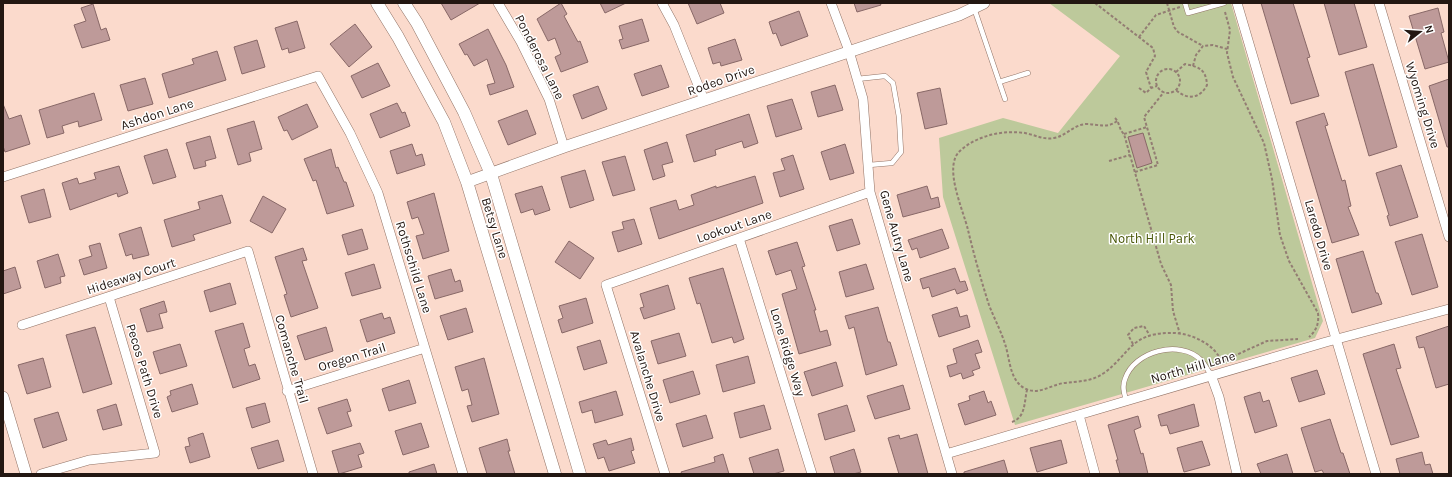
<svg xmlns="http://www.w3.org/2000/svg" width="1452" height="477" font-family="Karla,sans-serif">
<rect width="100%" height="100%" fill="#fbdacc"/>
<path fill="#bdc99b" d="M1049 3H1231L1323 321 1315 338 1015 425 943 197 939 138 1003 118 1058 133 1120 56Z"/>
<path fill="#be9a99" stroke="#886867" d="M441 3H480L451 20Z
M561 3 567 14 564 16 578 42 580 41 588 62 561 72 555 57 561 54 555 38 548 41 537 19Z
M600 3H626L605 13Z
M688 3H720L724 13 697 24Z
M854 3H880L881 5 857 12Z
M1261 3H1293L1310 57 1307 58 1319 96 1291 104Z
M1324 3H1354L1367 47 1339 55Z
M93 4 101 30 106 28 110 40 82 48 74 25 86 21 81 8Z
M1438 8 1444 32 1441 33 1449 62 1425 69 1409 16Z
M799 11 808 36 781 46 776 33 773 34 769 22Z
M642 19 649 41 622 49 619 40 623 39 619 26Z
M297 21 305 48 289 53 288 48 282 50 275 28Z
M355 24 372 47 349 67 330 44Z
M488 29 506 65 514 87 490 95 487 85 495 83 487 59 474 66 467 54 465 55 459 44Z
M735 39 742 60 721 66 720 62 713 64 708 48Z
M257 40 265 67 242 74 234 47Z
M217 51 226 80 169 98 162 74 194 64 192 59Z
M378 63 390 86 362 98 351 76Z
M1373 64 1397 147 1369 156 1345 72Z
M661 65 669 87 642 96 634 74Z
M145 78 153 104 128 111 120 85Z
M1449 79V147H1447L1429 86Z
M835 85 843 110 818 117 811 92Z
M598 86 607 109 582 119 573 95Z
M940 88 947 124 925 129 917 93Z
M94 93 102 120 79 127 78 121 62 126 64 133 47 138 39 110Z
M792 99 802 129 776 137 767 106Z
M397 103 402 113 405 112 410 126 380 138 370 114Z
M3 104 9 119 21 115 30 144 5 152 3 146Z
M307 104 318 127 292 140 287 130 284 131 278 117Z
M527 110 536 134 508 145 498 121Z
M1324 113 1328 125 1325 126 1342 181 1345 180 1351 206 1348 207 1359 235 1332 243 1296 122Z
M749 114 758 143 744 148 742 141 715 150 716 155 694 162 686 135Z
M254 121 262 149 249 153 251 161 238 165 227 129Z
M1143 133 1152 163 1137 168 1128 137Z
M210 136 216 158 205 161 206 166 194 169 186 143Z
M667 142 673 162 662 165 665 176 653 180 644 150Z
M412 144 416 156 422 154 425 165 397 174 390 151Z
M845 144 854 173 830 180 821 152Z
M167 149 176 177 153 184 144 156Z
M331 149 336 168 338 167 344 182H346L354 206 327 214 316 180 313 181 304 159Z
M793 155 804 189 780 197 773 173 785 170 781 159Z
M625 156 635 190 613 196 602 162Z
M1401 165 1418 217 1390 226 1387 216 1389 215 1376 173Z
M119 166 128 193 118 197 117 193 70 210 62 183 77 178 79 184 96 179 94 173Z
M585 170 594 200 570 208 561 177Z
M755 176 763 203 659 239 650 208 676 200 679 210 694 205 691 195 716 186V188Z
M542 186 550 210 535 215 533 209 521 213 515 194Z
M927 186 931 199 938 197 940 207 903 217 897 195Z
M44 189 51 217 29 223 21 196Z
M434 193 449 251 423 259 416 236 424 234 418 217 412 219 407 202Z
M222 195 231 223 193 235 195 240 172 247 164 220 200 209 198 202Z
M263 196 286 209 272 233 250 221Z
M634 219 642 244 618 252 612 232 624 229 622 222Z
M852 219 860 244 837 251 829 226Z
M141 227 149 255 133 259 132 254 126 256 119 234Z
M362 229 368 249 348 255 342 235Z
M942 229 949 248 920 258 917 248 912 250 908 240Z
M1422 234 1438 287 1412 295 1395 242Z
M569 241 594 258 580 279 555 262Z
M797 242 805 266 802 267 816 310H814L820 332 827 330 831 345 799 354 782 294 797 289 791 270 776 275 768 251Z
M100 243 107 268 84 275 79 260 92 256 89 246Z
M303 248 307 260 302 261 318 308 291 317 284 295 287 294 275 257Z
M1363 251 1376 293H1378L1382 304 1352 313 1336 259Z
M58 254 65 276 60 277 61 283 45 288 37 261Z
M374 264 381 288 352 296 345 273Z
M866 264 874 289 846 297 839 272Z
M15 267 21 288 3 294V271Z
M723 268 744 339 734 343 732 337 712 343 700 303 697 304 689 278Z
M955 268 960 282 965 281 968 290 957 294 955 289 932 297 929 287 923 289 920 279Z
M451 269 455 282 460 280 463 291 435 299 428 276Z
M230 283 236 304 210 312 204 291Z
M668 285 675 309 644 319 640 308 644 307 640 294Z
M586 298 593 323 562 333 558 320 563 318 559 306Z
M164 301 167 312 159 314 163 328 147 332 140 309Z
M878 307 888 342H890L897 365 866 375 854 327 849 329 845 316Z
M957 307 960 317 967 315 970 327 939 337 932 315Z
M466 308 473 332 448 340 440 316Z
M382 313 384 319 390 317 395 333 367 342 360 320Z
M243 323 250 347 244 349 249 366 255 364 260 379 233 388 215 331Z
M1449 326V384L1436 388 1424 347 1419 348 1416 337Z
M95 327 112 384 83 393 66 335Z
M326 327 333 351 305 360 297 336Z
M679 333 686 356 658 364 651 341Z
M600 340 607 363 584 370 577 347Z
M978 340 982 352 975 354 980 368 972 371 974 375 963 379 961 373 950 377 947 366 957 363 953 349Z
M180 344 187 366 160 374 153 352Z
M1394 344 1401 368 1396 369 1419 437 1391 445 1363 354Z
M748 356 755 383 723 392 716 365Z
M43 358 51 387 27 394 18 365Z
M484 358 499 414 472 422 467 406 472 405 468 389 462 391 455 367Z
M836 362 843 386 812 396 804 372Z
M1317 370 1325 394 1299 402 1291 378Z
M693 371 700 394 670 403 663 380Z
M409 380 416 403 389 411 382 389Z
M192 384 198 404 172 412 167 397 171 395 170 391Z
M903 385 910 409 875 419 867 396Z
M616 391 623 415 595 423 592 410 582 413 579 402Z
M984 391 988 403 991 401 996 415 965 425 958 404 970 400 969 396Z
M1260 392 1263 402 1269 400 1277 426 1255 433 1244 397Z
M347 399 351 411 347 412 352 426 327 434 318 408Z
M265 403 270 422 252 428 246 408Z
M116 404 122 425 103 430 97 410Z
M1194 404 1199 426 1170 434 1167 425 1161 426 1158 415Z
M764 405 771 429 740 438 734 413Z
M847 405 855 431 825 440 818 414Z
M58 412 67 440 43 448 34 419Z
M706 415 713 438 683 447 676 424Z
M1138 416 1141 427 1134 430 1141 454 1143 453 1148 474H1120L1116 460H1118L1108 425Z
M1330 419 1341 453H1343L1350 474H1324L1322 470 1315 472 1301 428Z
M421 423 429 447 403 455 395 431Z
M203 433 210 457 190 463 185 447 190 446 188 438Z
M917 434 928 474H899L888 438 899 435 900 439Z
M631 438 634 450 631 451 635 463 609 471 604 457 598 459 593 444 606 440 608 445Z
M507 439 510 451H508L515 474H487L479 448Z
M278 440 284 461 258 469 251 448Z
M1061 440 1067 463 1037 472 1030 448Z
M1202 441 1210 465 1184 472 1177 448Z
M360 443 364 453 358 455 362 467 339 474 332 451Z
M778 449 784 471 773 474H754L749 458Z
M854 449 861 472 853 474H835L830 457Z
M1422 452 1425 465 1430 464 1433 474H1400L1396 459Z
M723 454 729 474H682L681 472 715 462 714 457Z
M1287 454 1293 474H1261L1257 464Z
M1004 460 1008 474H964V472Z
M434 464 437 474H409V472Z"/>
<g fill="none" stroke-linecap="round" stroke-linejoin="round">
<defs>
<path id="service" d="M1185 3 1188 13 1224 3
M974 8 1005 99
M857 79 885 76 893 83 899 117 901 152 892 163 869 165
M999 82 1028 73
M1126 400C1124 393 1122 386 1125 379 1134 351 1180 339 1201 360 1205 364 1208 371 1211 375"/>
<path id="minor" d="M498 3 521 42 549 99 564 147
M662 3 674 25 704 100
M831 3 849 51 863 99 870 192 952 474
M1237 3 1376 474
M1379 3 1449 237
M3 177 318 76 350 133 378 193 463 474
M739 238 812 474
M22 325 248 251 313 474
M1211 375 1219 397 1237 474
M287 391 425 348
M1079 415 1095 474
M946 454 1326 342 1449 309
M41 474 89 460 155 453 109 297
M665 474 606 285 870 192"/>
<path id="tertiary" d="M467 182 564 147 959 15 984 3
M3 397 26 474"/>
<path id="secondary" d="M377 3 398 37 444 122 467 182 555 474
M404 3 417 23 464 112 491 174 580 474"/>
</defs>
<use href="#service" stroke="#927467" stroke-width="5.5"/>
<use href="#minor" stroke="#927467" stroke-width="10"/>
<use href="#tertiary" stroke="#927467" stroke-width="12"/>
<use href="#secondary" stroke="#927467" stroke-width="13"/>
<path stroke="#937d73" stroke-width="2" stroke-dasharray="3 2" stroke-linecap="butt" d="M1095 3 1153 48 1155 56 1146 72 1151 88
M1167 3 1174 27 1178 32 1203 46
M1225 12 1230 30 1227 53 1233 77 1264 143 1272 179 1280 235 1289 261 1318 313C1319 323 1317 330 1309 337
M1139 37 1156 15 1180 7
M1193 66 1196 55 1203 46 1213 45 1227 49
M1156 81a12 12 0 1 1 24 0a12 12 0 1 1-24 0Z
M1176 72 1185 64C1199 67 1206 69 1207 85 1200 99 1187 100 1176 90
M1139 88 1146 93 1151 88 1157 86
M1115 118C1120 123 1119 130 1124 134L1161 264 1171 285 1173 311 1180 334
M1117 121C1107 129 1098 124 1086 124 1073 125 1066 136 1054 138 1044 140 1035 135 1025 133 1004 130 978 135 961 150 942 165 963 209 968 230 974 255 981 280 989 305 994 318 1001 331 1005 344 1010 358 1009 379 1024 388 1038 396 1050 385 1064 383 1079 381 1091 382 1104 373 1129 355 1130 334 1168 333 1184 332 1201 338 1213 349 1217 353 1219 358 1225 360L1267 341 1298 339
M1124 134 1147 127
M1109 161 1130 155
M1135 172 1158 165 1144 117 1164 92
M1133 344 1128 335 1134 328 1144 326 1150 336
M1012 422C1026 417 1024 402 1027 390"/>
<use href="#service" stroke="#fff" stroke-width="4.5"/>
<use href="#minor" stroke="#fff" stroke-width="9"/>
<use href="#tertiary" stroke="#fff" stroke-width="11"/>
<use href="#secondary" stroke="#fff" stroke-width="12"/>
</g>
<g text-anchor="middle" dominant-baseline="central" stroke-width="3" stroke-linejoin="round" paint-order="stroke">
<g font-size="13" fill="#231712" stroke="#fff">
<text transform="translate(540 57) rotate(63)">Ponderosa Lane</text>
<text transform="translate(721 80) rotate(-19)">Rodeo Drive</text>
<text transform="translate(1423 105) rotate(73)">Wyoming Drive</text>
<text transform="translate(157 114) rotate(-18)">Ashdon Lane</text>
<text transform="translate(734 226) rotate(-19)">Lookout Lane</text>
<text transform="translate(495 228) rotate(73)">Betsy Lane</text>
<text transform="translate(1319 235) rotate(74)">Laredo Drive</text>
<text transform="translate(897 236) rotate(74)">Gene Autry Lane</text>
<text transform="translate(414 267) rotate(73)">Rothschild Lane</text>
<text transform="translate(131 276) rotate(-18)">Hideaway Court</text>
<text transform="translate(788 352) rotate(73)">Lone Ridge Way</text>
<text transform="translate(352 357) rotate(-17)">Oregon Trail</text>
<text transform="translate(292 359) rotate(74)">Comanche Trail</text>
<text transform="translate(1193 367) rotate(-16)">North Hill Lane</text>
<text transform="translate(145 371) rotate(73)">Pecos Path Drive</text>
<text transform="translate(648 376) rotate(73)">Avalanche Drive</text>
</g>
<g font-size="13" fill="#485606" stroke="#fff">
<text x="1152" y="238">North Hill Park</text>
</g>
</g>
<rect width="1452" height="477" fill="none" stroke="#231712" stroke-width="8"/>
<g transform="translate(1420 32) rotate(73)" stroke="#ffffff" stroke-width="3" paint-order="stroke">
<path d="M0-3L7 15L0 10L-7 15Z" fill="#231712"/>
<text y="-6" font-size="11" font-weight="bold" text-anchor="middle" fill="#231712">N</text>
</g>
</svg>
